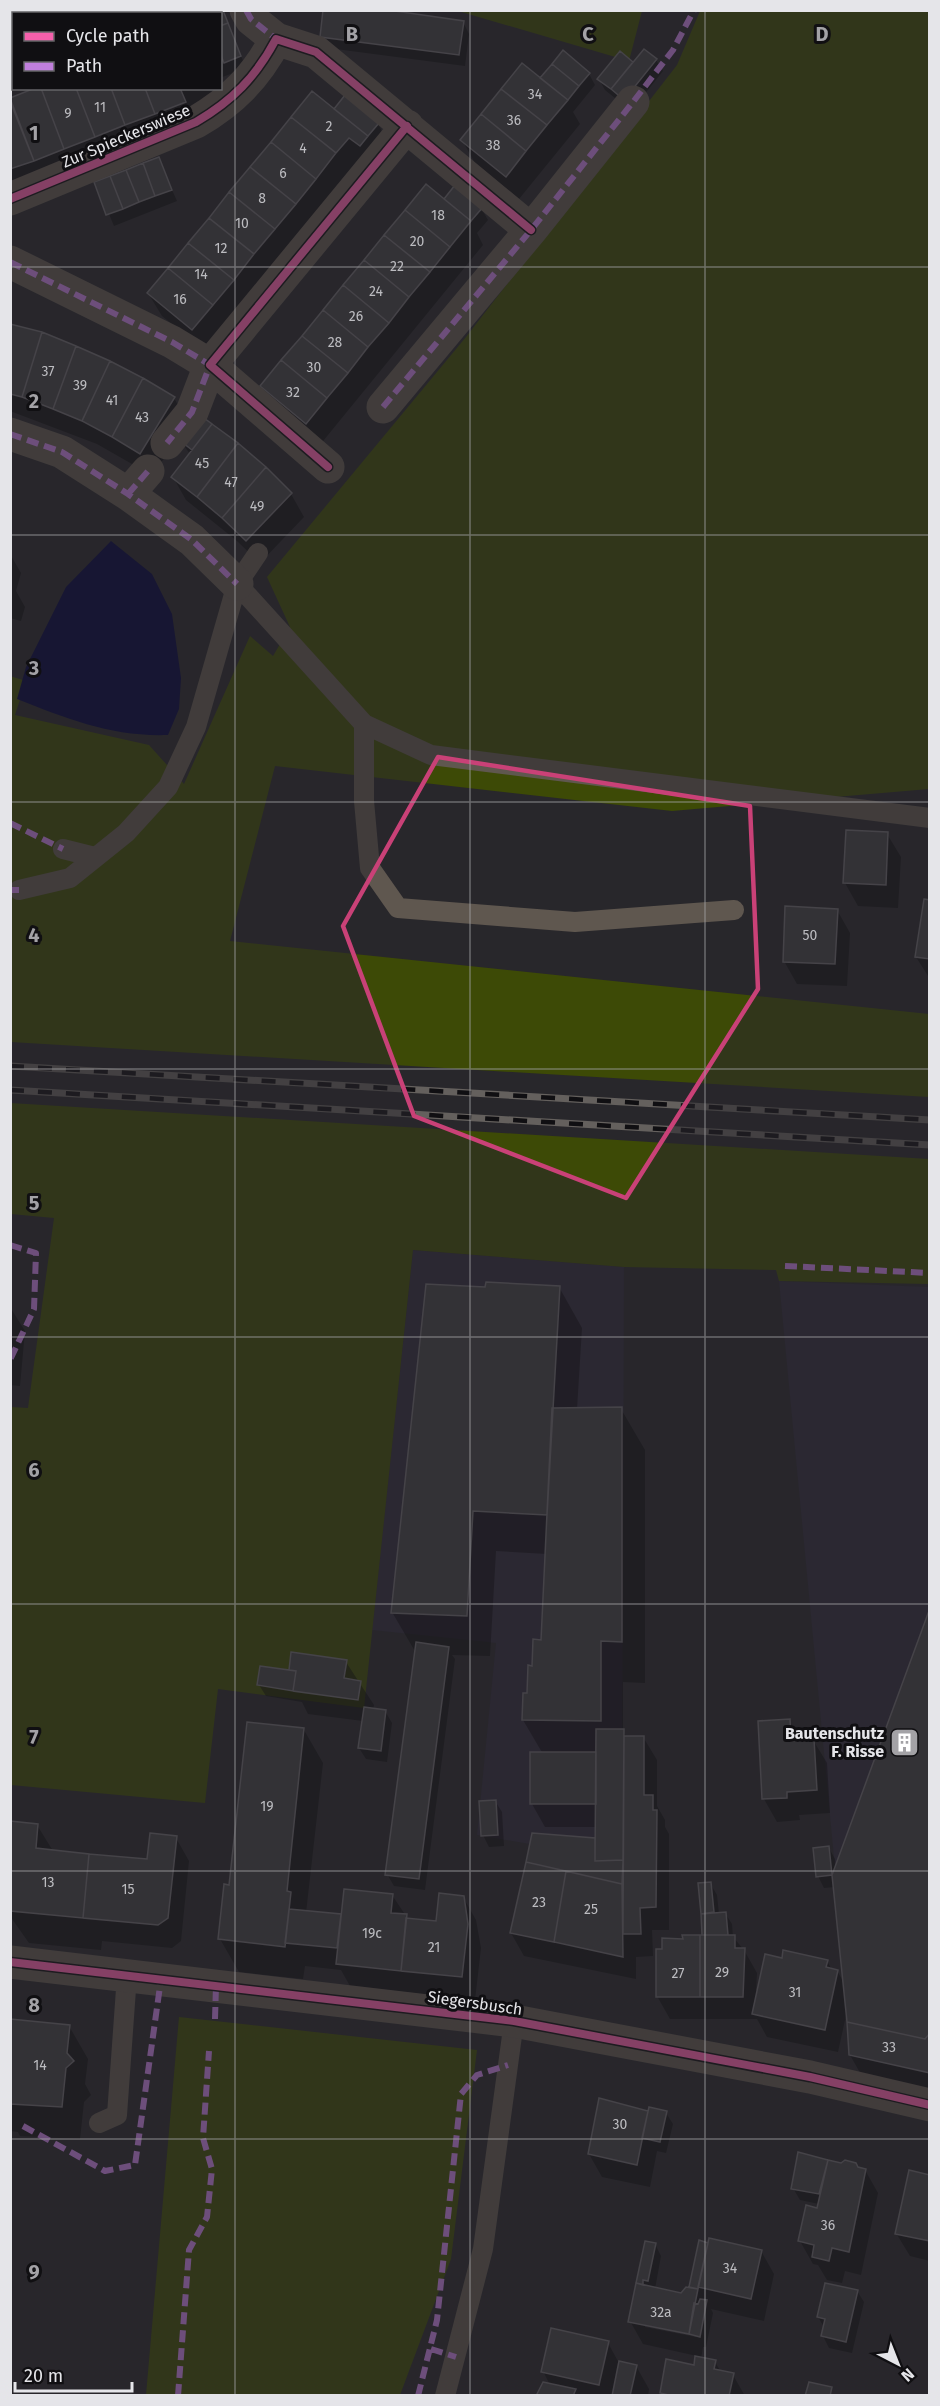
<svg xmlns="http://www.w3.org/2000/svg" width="940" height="2406" font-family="'Fira Sans',sans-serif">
<rect width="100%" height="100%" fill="#28272b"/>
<path fill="#2f2a3a" d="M413 1250 624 1267 622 1860 477 1835 496 1643 372 1630Z
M779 1281 929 1287V2072L853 2057Z"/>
<path fill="#3d4a06" d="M458 11H642L629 61Z
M700 11H929V789L672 811 275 766 230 941 929 1014V1097L11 1042 10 676 26 681 15 715 149 745 184 784 250 636 273 656 290 627 267 577 466 337 677 65Z
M10 1103 929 1159V1284L779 1281 776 1270 624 1267 413 1250 364 1708 218 1689 205 1803 11 1785V1407L28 1408 54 1218 11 1214Z
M179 2017 477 2050 451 2259 400 2395H146Z"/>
<path fill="#04043c" d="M111 541 152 574 172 614 181 678 179 709 168 735C112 737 68 719 17 699L26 667 66 587Z"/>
<path fill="#0007" fill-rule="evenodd" d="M10 10H56L49 14H14V29L10 30Z
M222 10 246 68 220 78V14Z
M463 22 469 34 465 66 328 48 322 36Z
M620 53 633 64 656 60 663 71 631 111 605 90 599 79Z
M589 74 595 85 573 112 580 124 519 199 475 163 462 140 541 80Z
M38 88H219L225 105 10 197V99Z
M339 115 378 124 384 135 206 352 162 316 148 293Z
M158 159 177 201 114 226 96 183Z
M449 205 481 208 488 220 477 233 483 245 319 446 275 409 262 386Z
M10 324 41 334 174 398 187 421 153 476 97 444 10 411Z
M180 440 291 494 304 517 260 563 237 541 186 500 173 477 190 454Z
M10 554 21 573 16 591 25 607 21 621 10 618Z
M887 834 901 857 898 908 858 906 845 883Z
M930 902V979L916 957Z
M837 910 850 933 847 986 797 984 784 961Z
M559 1287 582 1328 577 1409H621L645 1450V1683L623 1682V1731L627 1738 643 1737 657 1760V1806L665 1820V1827L669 1834V1930H652L653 1956 636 1957V1979L524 1956 511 1933 533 1835 597 1840V1827H545L532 1804 543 1754 523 1720 534 1668 543 1642 547 1554 496 1551 490 1656 452 1655 455 1659 425 1890 394 1886 387 1874 416 1653 392 1612 487 1288Z
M10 1307 25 1331 20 1386 10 1385Z
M930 1612V2092L863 2078 850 2055 847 2011 838 2052 767 2037 757 2019H670L657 1996 664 1950 684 1940 704 1936 699 1884 710 1883 717 1895 719 1914 725 1913 732 1924 733 1937 744 1950 757 1973 756 1991 783 1959 827 1961 832 1970 837 1971 845 1984 835 1887 824 1888 818 1876 829 1848 835 1859 836 1869Z
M293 1654 346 1662 374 1705 373 1710 385 1711 392 1723 387 1762 366 1759 359 1748 363 1721 308 1714 302 1702 266 1696 259 1685 290 1671Z
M789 1721 801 1741 813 1740 827 1763 830 1813 799 1815 800 1820 777 1822 764 1799 759 1722Z
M304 1730 323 1763 306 1913 342 1916 392 1895 408 1919 437 1923 463 1897 476 1920 481 1948 475 2000 350 1986 341 1970 305 1966 303 1979 239 1972 220 1939 230 1886Z
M495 1801 502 1812 504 1846 489 1847 483 1835Z
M10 1822 37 1825 53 1851 149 1861 176 1838 189 1861 181 1941 172 1948 102 1941 101 1950 29 1943 10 1916Z
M10 2021 69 2026 88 2059 85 2084 91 2095 84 2102 80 2139 20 2136 18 2132 10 2131Z
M647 2112 649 2115 666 2113 673 2124 666 2153 657 2151 650 2187 602 2177 589 2154Z
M800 2154 865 2170 878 2193 861 2275 845 2271 842 2283 827 2280 818 2265 813 2264 800 2241 819 2204 800 2200 793 2188Z
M930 2176V2261L910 2256 896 2233Z
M646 2243 655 2244 661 2256 655 2289 682 2295 692 2289 691 2287 761 2251 774 2274 764 2321 711 2309 713 2313 706 2347H703L701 2359 715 2362 721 2372 733 2375 745 2396H660L668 2361 695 2367 697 2356 643 2344 630 2321ZM645 2324 696 2334V2337L645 2327Z
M857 2291 864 2302 852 2353 829 2348 823 2336 824 2327 818 2317Z
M608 2343 619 2363 636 2366 649 2389 648 2396H538L550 2385 543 2371Z"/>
<path fill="#424044" stroke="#68666a" stroke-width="1.5" d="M213 10H223L228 23 220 26V14H205Z
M323 10H388L464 21 459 55 320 37Z
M228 23 241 56 224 63 220 53V26Z
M644 49 657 59 624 100 611 89Z
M563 50 590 73 579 86 552 64Z
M620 51 633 62 611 89 597 79Z
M522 63 568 100 547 125 501 89Z
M552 64 579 86 568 100 540 78Z
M35 88H41L64 149 34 161 10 98Z
M41 88H76L95 137 64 149Z
M76 88H111L125 125 95 137Z
M111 88H145L155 114 125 125Z
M145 88H180L186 102 155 114Z
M501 89 547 125 526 151 481 114Z
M312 91 368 136 360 146 349 138 336 153 291 117Z
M345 95 379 123 368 136 334 109Z
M10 101 34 161 10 169Z
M481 114 526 151 506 177 460 140Z
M291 117 336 153 316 179 271 142Z
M271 142 316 179 296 204 250 167Z
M159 157 172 190 155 196 143 163Z
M143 163 155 196 139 202 126 170Z
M250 167 296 204 275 229 229 192Z
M126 170 139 202 123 209 110 176Z
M110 176 123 209 106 215 94 182Z
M426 184 471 221 450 247 405 210Z
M455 185 483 207 471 221 444 199Z
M229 192 275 229 254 254 209 218Z
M405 210 450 247 430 272 384 235Z
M209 218 254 254 234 280 188 243Z
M384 235 430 272 409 297 364 260Z
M188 243 234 280 213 305 168 268Z
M364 260 409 297 389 323 343 285Z
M168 268 213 305 192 330 147 293Z
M343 285 389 323 368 347 323 310Z
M323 310 368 347 348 373 302 336Z
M10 324 42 332 22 397 10 394Z
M42 332 76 346 53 409 22 397Z
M302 336 348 373 327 398 281 360Z
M76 346 110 361 82 421 53 409Z
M281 360 327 398 306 424 260 386Z
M110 361 143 378 112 437 82 421Z
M143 378 175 397 140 454 112 437Z
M197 413 212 424 192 450 178 439Z
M212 424 238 443 197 497 171 477Z
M238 443 266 467 222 518 197 497Z
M266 467 292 493 246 541 222 518Z
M846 830 888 832 886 885 843 883Z
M924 899 930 900V959L915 957Z
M785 906 838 909 835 964 783 962Z
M486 1282 560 1286 547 1515 473 1511 467 1616 391 1613 426 1284 485 1287Z
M622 1407V1642L601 1641V1721L522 1720 523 1693H527L528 1665 532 1666 533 1639 541 1640 552 1408Z
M930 1608V2033L925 2039 847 2022 832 1875Z
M416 1642 449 1647 419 1879 385 1875Z
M291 1652 347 1660 344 1678 361 1681 358 1700 293 1691 296 1671 289 1670Z
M260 1666 296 1671 293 1691 257 1685Z
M364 1707 386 1710 381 1751 358 1748Z
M790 1719 791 1740 814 1739 817 1790 787 1792V1798L762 1799 758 1721Z
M247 1722 304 1728 287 1891 291 1892 285 1947 218 1939 224 1884 229 1885Z
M596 1729H624L623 1860 595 1861Z
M624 1736H644V1795H653V1810H657L656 1907 640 1908 641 1934H623Z
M530 1752H596V1804H530Z
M496 1800 498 1835 481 1836 479 1801Z
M10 1821 38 1824 36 1848 89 1854 83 1918 10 1911Z
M150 1833 177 1836 168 1918 158 1925 83 1918 89 1854 147 1859Z
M532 1833 595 1838V1861L623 1860 622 1884 526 1862Z
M829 1846 832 1875 816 1877 813 1848Z
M526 1862 566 1871 554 1942 510 1933Z
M566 1871 622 1884 623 1957 554 1942Z
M711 1882 714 1912 701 1914 698 1883Z
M344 1889 393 1894 391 1913 407 1914 401 1971 336 1964Z
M439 1893 464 1896 468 1924 462 1977 401 1971 406 1918 436 1921Z
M289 1909 341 1914 337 1948 285 1943Z
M726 1912 728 1935H702L701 1914Z
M682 1935H700V1997H656V1949H662V1938L683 1939Z
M700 1935H735V1948H745L743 1997H700Z
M783 1950 828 1960 826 1967 838 1970 825 2030 752 2014 765 1954 782 1958Z
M10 2019 70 2025 67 2053 74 2061 66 2068 62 2107 10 2104Z
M847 2022 925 2039 930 2033V2073L849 2055Z
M599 2098 648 2111 637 2165 588 2154Z
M649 2107 667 2111 660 2142 642 2138Z
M798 2152 828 2160 819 2194 791 2189Z
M828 2160 841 2163 845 2160 856 2163 858 2167 866 2169 849 2252 832 2248 829 2261 812 2257 814 2245 798 2241 806 2205 817 2208Z
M909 2170 930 2175V2241L895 2234Z
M709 2238 762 2250 751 2299 698 2287Z
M699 2240 708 2243 698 2289 689 2287Z
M645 2241 656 2243 648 2281 643 2280V2285L636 2283Z
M636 2283 681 2293 686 2287 698 2289 689 2334 628 2322Z
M825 2283 858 2290 846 2342 821 2336 825 2319 817 2317Z
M700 2299 707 2300 700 2337 689 2334 694 2303 698 2304Z
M551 2328 609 2341 599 2385 541 2372Z
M695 2356 716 2360 714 2369 734 2373 729 2396H673L660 2393 666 2359 694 2365Z
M619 2361 637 2365 630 2396H612Z
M543 2382 576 2389 573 2396H536Z
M809 2382 832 2387 830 2396H805Z"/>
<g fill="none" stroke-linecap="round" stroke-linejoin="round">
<path stroke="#5f574f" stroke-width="20" d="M237 584 364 724 431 755 930 818
M364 724V801L370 868 398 908 575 922 734 910
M63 849 95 857
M19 890 70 878 126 833 168 787 196 727 237 584 258 553
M99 2123 117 2115 127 1975
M445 2396 483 2249 514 2021"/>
<path stroke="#5f574f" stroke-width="33" d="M246 10 251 19 276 39
M60 14 67 10
M10 34 14 33
M10 199 196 122C232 101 256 77 276 39L316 52 531 230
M10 262 172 342 210 365 192 412 167 443
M383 407 531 230 633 102
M10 434 62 452 128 494 192 540 237 584
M328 467 210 365 407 126
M128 494 148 471
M10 1962 514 2021 810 2077 930 2105"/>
<defs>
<path id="rail" d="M10 1066 930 1120
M10 1090 930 1145"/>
</defs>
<use href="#rail" stroke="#64605d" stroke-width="7"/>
<use href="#rail" stroke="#100f12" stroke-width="4.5" stroke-dasharray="14" stroke-linecap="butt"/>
<path stroke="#c07fdc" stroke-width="6" stroke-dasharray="12 6" stroke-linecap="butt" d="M246 10 251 19 276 39
M60 14 67 10
M10 34 14 33
M10 262 172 342 210 365 192 412 167 443
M383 407 531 230 633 102 673 50 694 10
M10 434 62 452 128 494 192 540 237 584
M128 494 148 471
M10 823 63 849
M10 890H19
M10 1245 36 1253 34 1309 10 1360
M785 1266 930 1273
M215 2019 216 1986
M23 2126 105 2171 135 2165 161 1979
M431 2349 456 2357
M178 2396 189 2250 207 2217 212 2169 203 2138 209 2051
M418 2396 437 2320 461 2094 477 2075 508 2065"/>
<defs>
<path id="cycleway" d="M10 199 196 122C232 101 256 77 276 39L316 52 531 230
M328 467 210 365 407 126
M10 1962 514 2021 810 2077 930 2105"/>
</defs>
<use href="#cycleway" stroke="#100f12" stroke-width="11"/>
<use href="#cycleway" stroke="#f560ab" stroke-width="8"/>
</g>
<path d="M0 0H940V2406H0ZM438 757 750 806 758 989 626 1198 414 1116 343 926Z" fill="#28272b" fill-opacity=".55" fill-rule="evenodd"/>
<path fill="none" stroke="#c94177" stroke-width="4.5" stroke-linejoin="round" d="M438 757 750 806 758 989 626 1198 414 1116 343 926Z"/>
<path fill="none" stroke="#a3a2a6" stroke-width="1.5" stroke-opacity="0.55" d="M235 10V2396M470 10V2396M705 10V2396M10 267H930M10 535H930M10 802H930M10 1069H930M10 1337H930M10 1604H930M10 1871H930M10 2139H930"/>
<defs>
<symbol id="building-square" viewBox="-11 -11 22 22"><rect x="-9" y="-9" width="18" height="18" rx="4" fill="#a3a2a6" stroke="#100f12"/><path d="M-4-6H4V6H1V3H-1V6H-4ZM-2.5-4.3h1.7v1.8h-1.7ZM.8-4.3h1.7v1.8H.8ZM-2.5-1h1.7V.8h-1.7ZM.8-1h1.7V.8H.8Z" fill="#fff"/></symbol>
</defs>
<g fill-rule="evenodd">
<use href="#building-square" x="888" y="1726" width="33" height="33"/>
</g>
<g text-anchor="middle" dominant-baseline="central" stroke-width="6" stroke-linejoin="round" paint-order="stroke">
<g font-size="14" fill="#bcbcc0">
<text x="535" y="94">34</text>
<text x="100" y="107">11</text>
<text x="68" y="113">9</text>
<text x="514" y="120">36</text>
<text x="329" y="126">2</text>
<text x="493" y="145">38</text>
<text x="303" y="148">4</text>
<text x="283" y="173">6</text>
<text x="262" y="198">8</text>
<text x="438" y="215">18</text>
<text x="242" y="223">10</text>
<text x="417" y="241">20</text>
<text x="221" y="248">12</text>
<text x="397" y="266">22</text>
<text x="201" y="274">14</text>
<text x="376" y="291">24</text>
<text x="180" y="299">16</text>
<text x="356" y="316">26</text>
<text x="335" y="342">28</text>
<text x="314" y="367">30</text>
<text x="48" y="371">37</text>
<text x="80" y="385">39</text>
<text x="293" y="392">32</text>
<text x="112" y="400">41</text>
<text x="142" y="417">43</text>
<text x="202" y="463">45</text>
<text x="231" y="482">47</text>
<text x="257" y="506">49</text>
<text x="810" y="935">50</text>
<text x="267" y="1806">19</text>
<text x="48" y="1882">13</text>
<text x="128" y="1889">15</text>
<text x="539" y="1902">23</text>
<text x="591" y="1909">25</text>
<text x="372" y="1933">19c</text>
<text x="434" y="1947">21</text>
<text x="722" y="1972">29</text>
<text x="678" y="1973">27</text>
<text x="795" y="1992">31</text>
<text x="889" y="2047">33</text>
<text x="40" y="2065">14</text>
<text x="620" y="2124">30</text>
<text x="828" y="2225">36</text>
<text x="730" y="2268">34</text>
<text x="661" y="2312">32a</text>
</g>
<g font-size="16" fill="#e5e5e9" stroke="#100f12">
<text transform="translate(126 136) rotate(-23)">Zur Spieckerswiese</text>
<text transform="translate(475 2003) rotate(8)">Siegersbusch</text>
</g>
<g font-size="16" font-weight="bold" fill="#e5e5e9" stroke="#100f12" text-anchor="end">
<text x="884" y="1733">Bautenschutz<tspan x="884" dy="18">F. Risse</tspan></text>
</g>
</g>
<g font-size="20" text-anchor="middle" font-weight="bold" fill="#a3a2a6" stroke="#100f12" stroke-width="6" stroke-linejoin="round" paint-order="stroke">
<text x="352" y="41">B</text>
<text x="588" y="41">C</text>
<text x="822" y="41">D</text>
<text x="34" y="140">1</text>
<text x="34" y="408">2</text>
<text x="34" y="675">3</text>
<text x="34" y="942">4</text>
<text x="34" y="1210">5</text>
<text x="34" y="1477">6</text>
<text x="34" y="1744">7</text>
<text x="34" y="2012">8</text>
<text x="34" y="2279">9</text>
</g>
<rect width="940" height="2406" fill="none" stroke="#e5e5e9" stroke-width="24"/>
<rect x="12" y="12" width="210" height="78" fill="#100f12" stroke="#656568" stroke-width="1.5"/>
<rect x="24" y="32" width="30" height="9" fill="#f560ab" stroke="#656568" stroke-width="1.5"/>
<text x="66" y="42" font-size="18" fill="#e5e5e9">Cycle path</text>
<rect x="24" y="62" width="30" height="9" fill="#c07fdc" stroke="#656568" stroke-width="1.5"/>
<text x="66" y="72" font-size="18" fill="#e5e5e9">Path</text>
<g transform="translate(898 2364) rotate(138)" stroke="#100f12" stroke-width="4.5" paint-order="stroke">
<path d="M0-4.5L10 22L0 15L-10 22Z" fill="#e5e5e9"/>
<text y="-9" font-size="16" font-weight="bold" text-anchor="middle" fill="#e5e5e9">N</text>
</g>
<path d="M15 2382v9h117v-9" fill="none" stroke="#e5e5e9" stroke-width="3"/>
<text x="24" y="2382" font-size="18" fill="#e5e5e9" stroke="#100f12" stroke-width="4.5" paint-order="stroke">20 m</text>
</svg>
